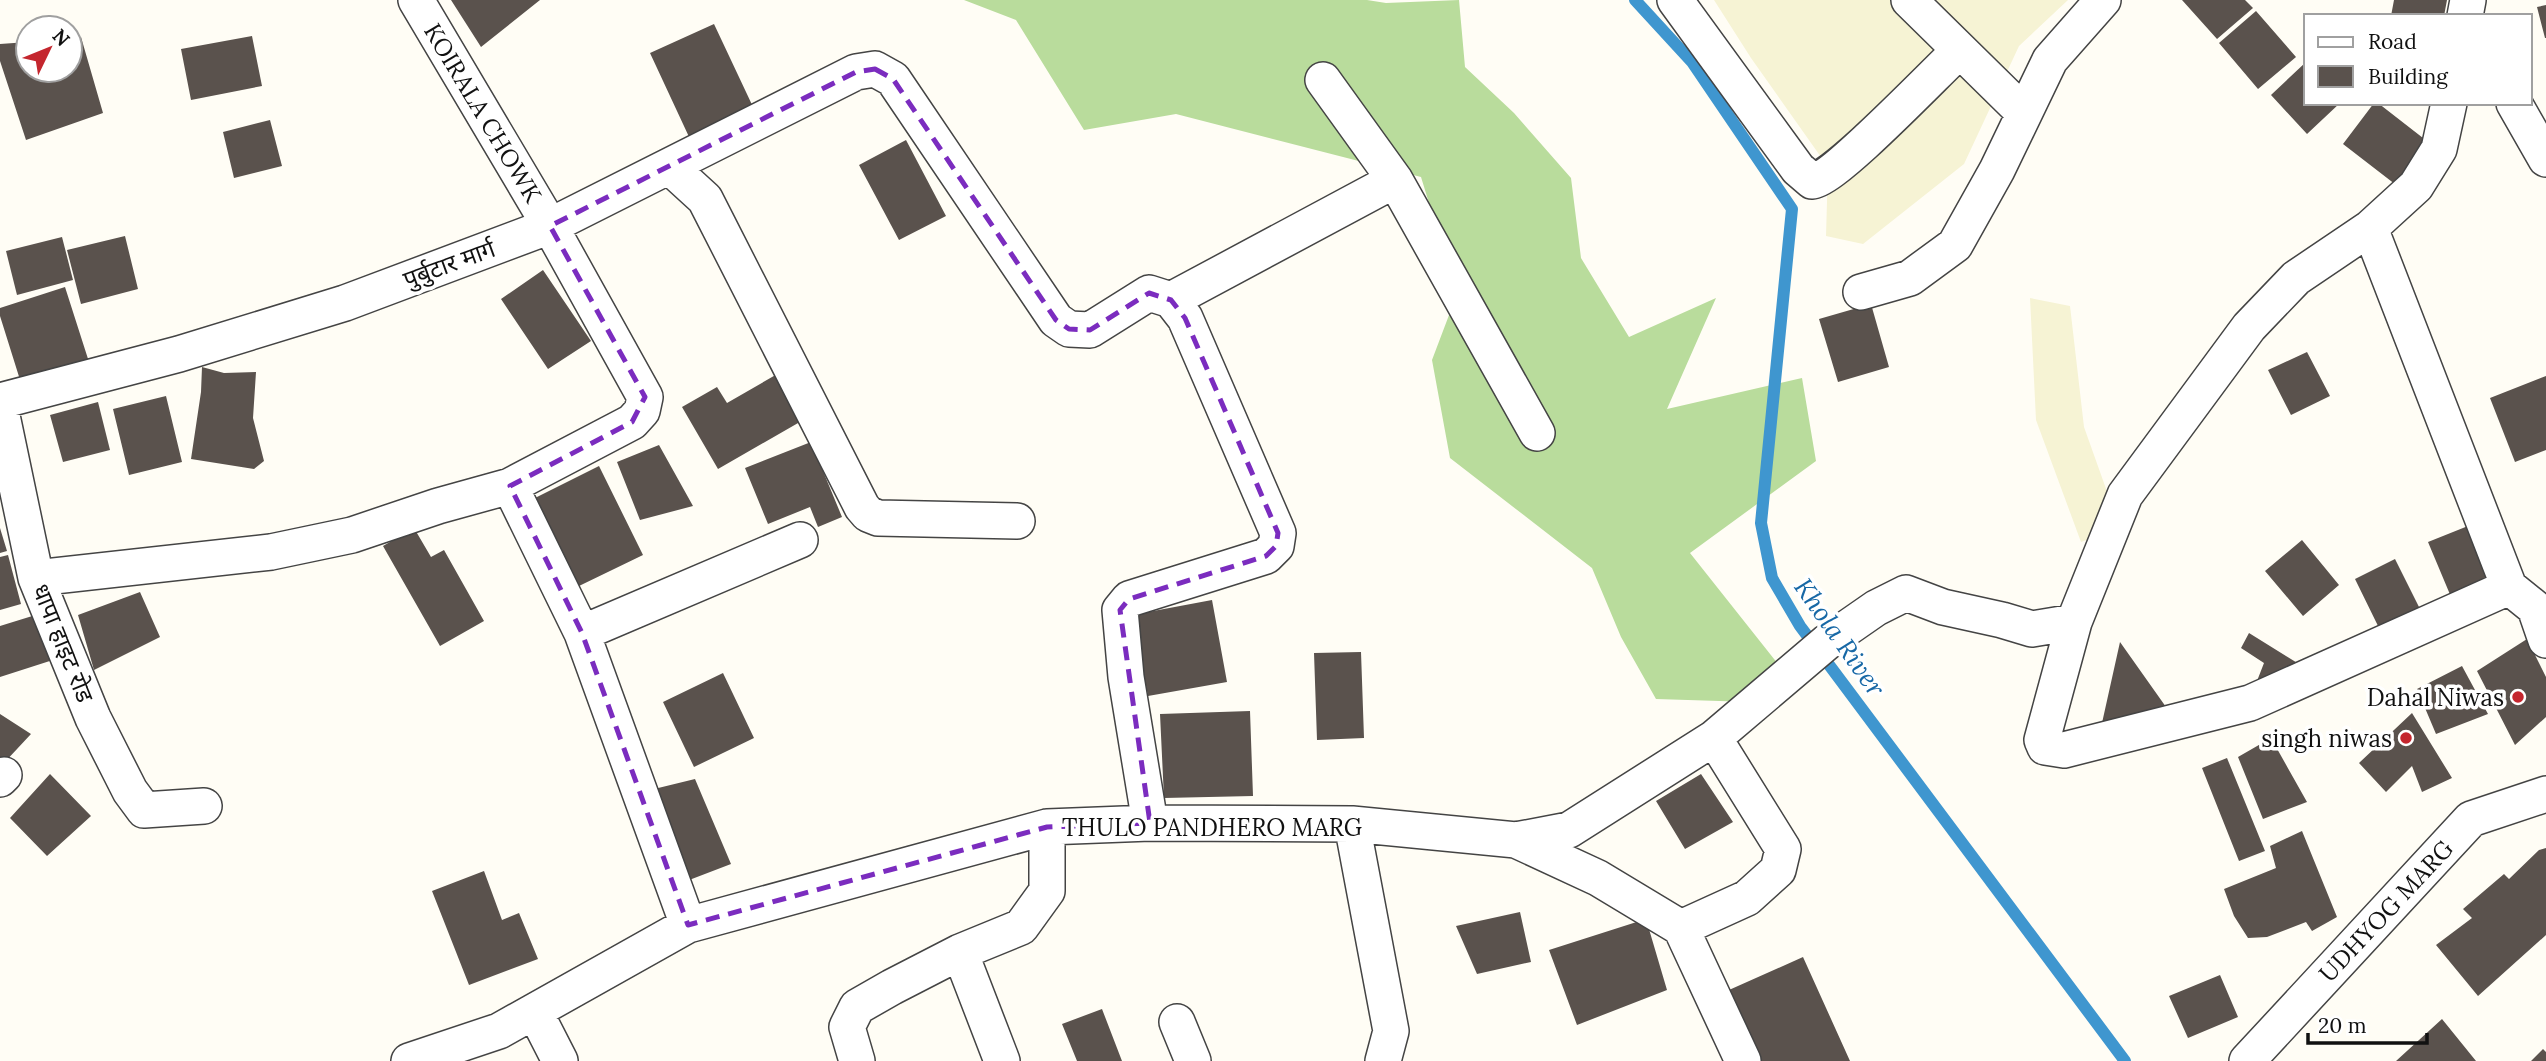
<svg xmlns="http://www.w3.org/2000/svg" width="2546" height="1061" font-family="Lora,'Noto Sans Devanagari',serif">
<rect width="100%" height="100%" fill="#fffdf5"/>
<path fill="#f6f3d4" d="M1714 0H2068L2019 46 1964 164 1863 244 1826 236 1828 167 1751 58Z
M2030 298 2070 306 2084 427 2120 528 2081 542 2036 420Z"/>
<path fill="#b9dc9c" d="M964 0H1367L1386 3 1459 0 1465 67 1514 113 1571 178 1581 258 1629 337 1716 298 1667 409 1802 378 1816 461 1690 553 1778 664 1751 702 1656 699 1621 637 1592 568 1450 458 1432 360 1457 294 1421 177 1176 114 1084 130 1016 20Z"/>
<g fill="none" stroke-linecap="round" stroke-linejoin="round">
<path stroke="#3f96cf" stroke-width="12" d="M1635 0 1692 62 1792 209 1761 523 1772 578 1800 626 2125 1061"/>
</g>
<path fill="#5a524d" d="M451 0H540L481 47Z
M2182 0H2245L2253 8 2217 39Z
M2394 0H2447L2444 16H2391Z
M2546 5V38H2545L2537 7Z
M2256 11 2296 57 2258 89 2219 43Z
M714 24 754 109 690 139 650 53Z
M252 36 262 86 191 100 181 49Z
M81 37 103 113 26 140 0 61V44L28 42V70H70V38Z
M2306 62V103H2340L2307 134 2271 95Z
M2374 103H2378L2432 145 2400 188 2343 144Z
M270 120 282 166 234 178 223 132Z
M906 140 946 216 899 240 859 165Z
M125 236 138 289 81 304 67 250Z
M62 237 73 280 17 295 6 251Z
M543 270 591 341 548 369 501 299Z
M65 287 89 362 21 383 0 316V308Z
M1871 304 1889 367 1838 382 1819 319Z
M2307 352 2330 396 2291 415 2268 370Z
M202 367 224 373 256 372 253 418 264 461 254 469 191 459 201 392Z
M786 369 812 415 718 469 682 407 717 387 727 403Z
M2546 376V450L2515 462 2490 398Z
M166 396 182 462 129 475 113 409Z
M98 402 110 450 63 462 50 415Z
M811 442 842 517 818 527 810 507 768 524 745 468Z
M659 445 693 506 640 520 617 462Z
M599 466 643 555 579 586 535 498Z
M2473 524 2498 587 2454 604 2428 542Z
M0 528 7 551 0 553Z
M414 528 431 557 444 550 484 621 440 646 383 546Z
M2302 540 2339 585 2303 616 2265 571Z
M8 555 21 604 0 610V557Z
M2395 559 2421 611 2380 630 2355 579Z
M140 592 160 637 94 670 78 615Z
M1212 600 1227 682 1148 696 1132 615Z
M42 613 56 659 0 677V626Z
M2249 633 2299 664 2276 690 2257 681 2264 663 2241 648Z
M2527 639 2546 677V717L2515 745 2477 671Z
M2120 642 2166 707 2100 732Z
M1361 652 1364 738 1317 740 1314 653Z
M2462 666 2488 714 2436 734 2417 689Z
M723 673 754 738 694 767 663 702Z
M1250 711 1253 796 1164 798 1160 714Z
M2412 713 2452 778 2422 792 2412 766 2386 792 2359 763Z
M0 714 31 734 3 764 0 762Z
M2271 738 2307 802 2263 819 2238 757Z
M2227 758 2265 851 2239 861 2202 768Z
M50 774 91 816 47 856 10 818Z
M1701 774 1733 822 1685 849 1656 801Z
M695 779 731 864 684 882 650 790Z
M2302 831 2337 917 2312 931 2306 922 2267 937 2248 938 2234 916 2224 889 2276 868 2270 846Z
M2546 848V935L2478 996 2436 945 2472 918 2463 909 2504 874 2509 879 2539 850Z
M484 871 502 920 519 913 538 959 469 985 432 891Z
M1520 912 1531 962 1477 974 1456 926Z
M1646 919 1667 990 1577 1025 1549 950Z
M1803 957 1850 1061H1751L1720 994Z
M2220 975 2238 1017 2188 1038 2169 996Z
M1102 1009 1122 1061H1077L1062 1024Z
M2442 1019 2476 1061H2396Z
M2543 1049 2546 1052V1061H2531Z"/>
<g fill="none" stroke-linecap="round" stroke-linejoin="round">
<defs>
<path id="street" d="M416 0 550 226 856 72 875 69 893 79 1056 320 1069 329 1090 330 1149 293 1171 300 1185 318 1278 533 1276 546 1266 556 1129 599 1120 610 1126 677 1150 823
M1675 0 1798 169 1812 181C1834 180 1937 71 1960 50
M1909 0 2024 113
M2465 16 2468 0
M1323 80 1395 180 1537 433
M2449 103 2439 149 2416 186 2370 228 2296 278 2249 327 2125 495 2074 622 2042 740 2045 747 2064 750 2250 703 2509 587
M2514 103 2546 159
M670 167 705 199 862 507 868 514 878 518 1017 521
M2370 228 2509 587 2535 608 2546 640
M1861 292 1910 278 1955 245 1997 170 2050 60 2103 0
M1171 300 1395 180
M0 401 179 354 345 303 550 226 645 397 642 411 632 422 510 486
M0 406 36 578 93 718 130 791 144 810 204 806
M36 578 271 552 352 535 438 506 510 486 582 633 688 925
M582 633 800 540
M0 779 4 775
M1352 824 1391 1031 1383 1061
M1516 840 1569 830 1714 738 1827 642 1876 608 1906 593 1943 607 2002 620 2032 629 2074 622
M1681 928 1747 898 1778 870 1783 849 1714 738
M960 952 1002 1061
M535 1012 560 1061
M1177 1022 1193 1061
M409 1061 499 1031 688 925 1047 827 1150 823 1352 824 1516 840 1598 878 1681 928 1743 1061
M857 1061 847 1027 857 1007 892 987 960 952 1021 927 1047 891V827
M2247 1061 2471 819 2546 794"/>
</defs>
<use href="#street" stroke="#444" stroke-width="38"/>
<use href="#street" stroke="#fff" stroke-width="35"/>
</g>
<path fill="none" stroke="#7b2cbf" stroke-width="5" stroke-dasharray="14 9" stroke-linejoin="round" d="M875 69 893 79 1056 320 1069 329 1090 330 1149 293 1171 300 1185 318 1278 533 1276 546 1266 556 1129 599 1120 610 1150 823 1047 827 688 925 582 633 510 486 632 422 645 397 550 226 856 72Z"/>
<g fill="#c4262e" stroke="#fff" stroke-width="2.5">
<circle cx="2518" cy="697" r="7"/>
<circle cx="2406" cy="738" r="7"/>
</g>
<g text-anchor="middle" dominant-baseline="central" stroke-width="7" stroke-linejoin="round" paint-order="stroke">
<g font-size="24" fill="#111" stroke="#fff">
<text transform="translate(483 113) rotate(59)">KOIRALA CHOWK</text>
<text transform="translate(449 264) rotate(-20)">पुर्बुटार मार्ग</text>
<text transform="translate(63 643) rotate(68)">धापा हाइट रोड</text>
<text x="1212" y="827">THULO PANDHERO MARG</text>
<text transform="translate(2386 911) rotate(-47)">UDHYOG MARG</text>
</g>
<g font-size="24" fill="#111" stroke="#fff" text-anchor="end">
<text x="2504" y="697">Dahal Niwas</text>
<text x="2392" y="738">singh niwas</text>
</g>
<g font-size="26" font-style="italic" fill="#1768a6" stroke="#fff">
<text transform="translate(1840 637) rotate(55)">Khola River</text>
</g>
</g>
<rect x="2304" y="14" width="228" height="91" fill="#ffffff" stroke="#a0a0a0" stroke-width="2"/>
<rect x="2318" y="37" width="35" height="10" fill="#ffffff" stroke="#a0a0a0" stroke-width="2"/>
<text x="2368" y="49" font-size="21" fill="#111111">Road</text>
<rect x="2318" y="66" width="35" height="21" fill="#5a524d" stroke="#a0a0a0" stroke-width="2"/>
<text x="2368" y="84" font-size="21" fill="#111111">Building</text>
<g transform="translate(49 49) rotate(47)"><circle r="33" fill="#ffffff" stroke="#a0a0a0" stroke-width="2"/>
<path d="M0-5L12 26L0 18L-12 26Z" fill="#c4262e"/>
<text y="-10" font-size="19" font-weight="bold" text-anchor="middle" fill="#111111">N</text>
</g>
<path d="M2308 1033v10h119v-10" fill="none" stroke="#111111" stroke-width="3.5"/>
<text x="2318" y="1033" font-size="21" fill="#111111" stroke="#ffffff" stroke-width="5" paint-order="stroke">20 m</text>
</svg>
